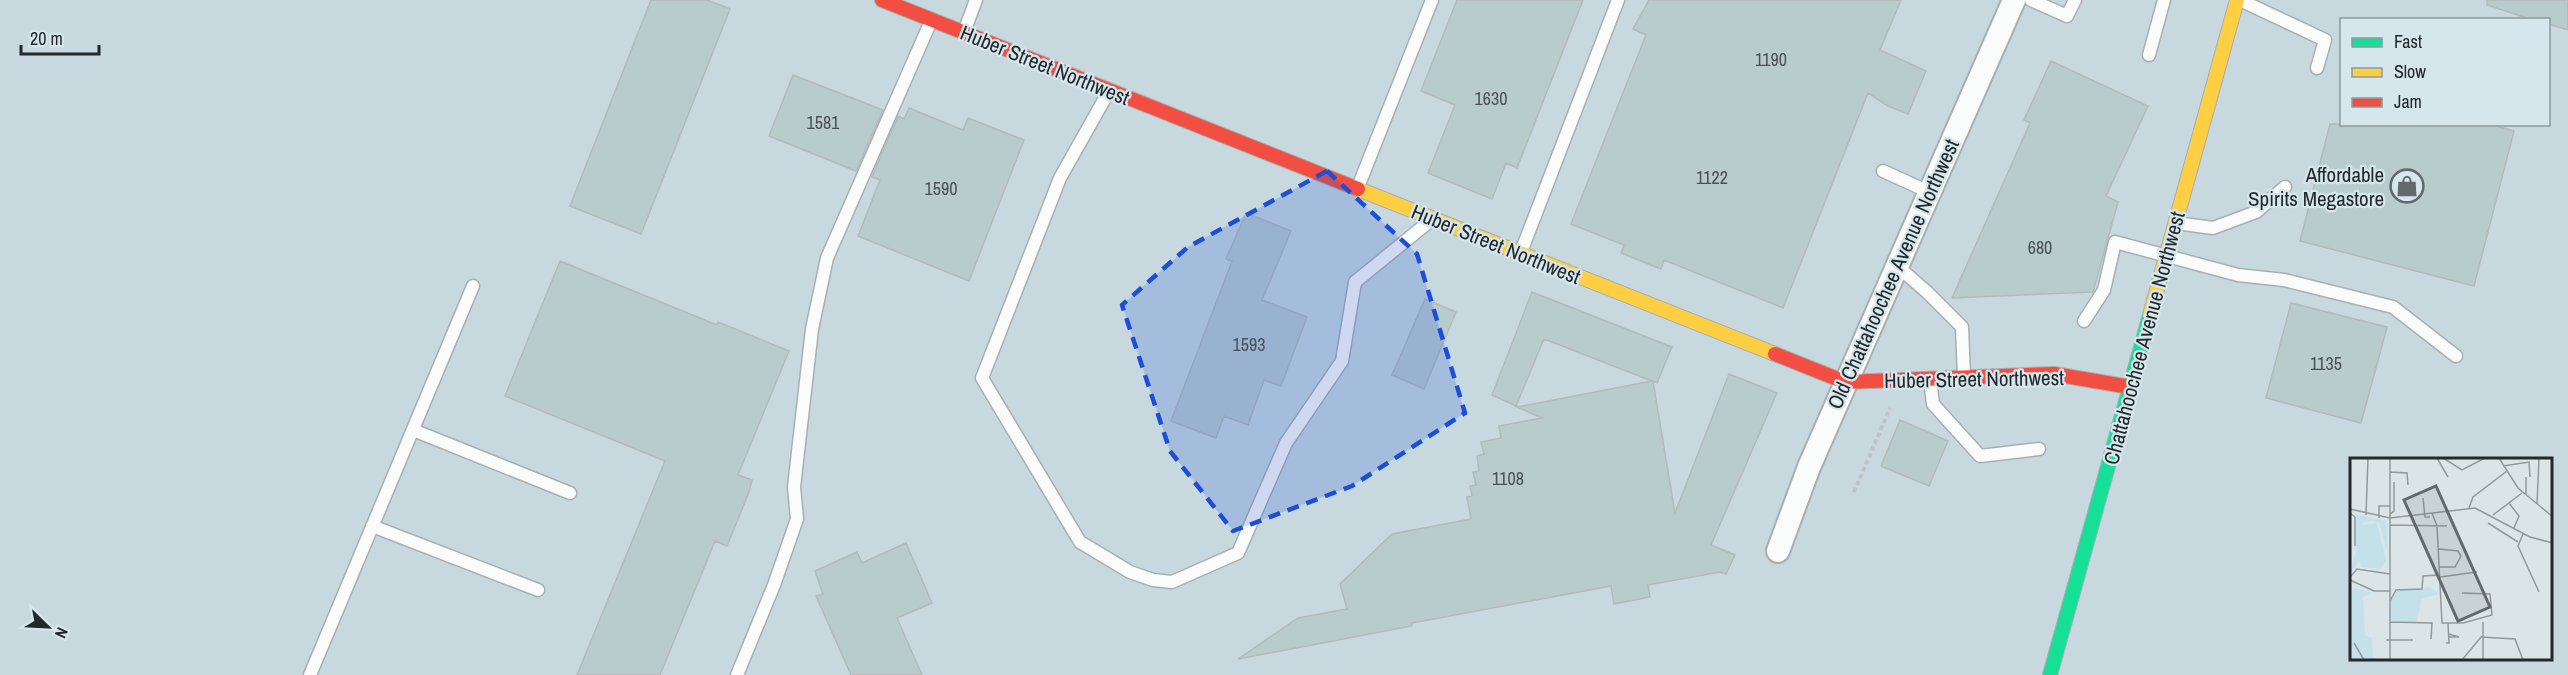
<svg xmlns="http://www.w3.org/2000/svg" width="2568" height="675" font-family="'Archivo Narrow',sans-serif">
<rect width="100%" height="100%" fill="#dbe4e7"/>
<path fill="#c7d9df" fill-rule="evenodd" d="M0 0H2568V675H0ZM2342 20H2548V124H2342ZM2352 459H2552V658H2352Z"/>
<path fill="#b8cbcd" stroke="#b3babc" stroke-width="1.5" d="M651 0H707L730 9 641 234 570 206Z
M1457 0H1583L1517 168 1506 163 1492 199 1428 173 1455 105 1421 91Z
M1649 0H1901L1880 50 1926 71 1908 114 1888 106 1868 93 1783 308 1664 260 1661 269 1621 253 1624 245 1571 224 1646 35 1633 29Z
M2487 0H2568V30L2548 24V20H2533L2487 5Z
M2051 61 2148 106 2106 196 2118 202 2093 292 1952 298 2030 123 2024 120Z
M793 75 883 110 856 171 769 136Z
M909 108 963 130 968 118 1024 140 969 281 858 236 880 180 872 177 898 116 904 119Z
M2330 124H2489L2514 131 2474 286 2300 241Z
M1246 213 1291 231 1262 300 1307 317 1281 386 1264 380 1248 425 1224 416 1216 438 1171 421 1232 261 1226 259Z
M560 261 717 325 718 322 789 351 738 475 752 480 749 492 727 546 715 541 660 675H577L665 461 505 396Z
M1532 292 1672 347 1657 383 1653 381 1675 513 1729 374 1777 393 1711 545 1735 555 1726 574 1720 572 1648 585 1650 597 1614 604 1611 586 1412 623V626L1238 659 1298 618 1347 609 1340 584 1392 534 1471 519 1467 497 1472 496 1470 486 1476 485 1473 472 1479 471 1477 456 1484 454 1481 442 1501 438 1499 426 1542 418 1517 407 1652 381 1544 339 1516 406 1492 395Z
M1425 299 1456 312 1424 389 1392 375Z
M2291 303 2387 327 2361 423 2266 398Z
M1900 420 1948 441 1929 486 1881 466Z
M906 543 932 603 897 618 922 675H851L816 596 823 594 815 571 857 552 862 563Z"/>
<g fill="none" stroke-linecap="round" stroke-linejoin="round">
<defs>
<path id="lane" d="M2031 0 2067 16 2075 0
M2240 0 2325 40 2317 68
M964 32 976 0
M2149 55 2164 0
M1109 91 1060 178 982 378 1080 542 1130 572 1153 580 1172 582 1238 553 1286 443 1342 361 1355 282 1430 221
M1883 171 1929 192
M1358 187 1432 0
M2176 223 2213 228 2256 212 2285 187
M1521 252 1618 0
M1897 266 1927 292 1962 327 1964 377
M2084 321 2104 290 2115 242 2238 275 2284 280 2393 307 2456 356
M1930 380 1933 404 1980 456 2039 449
M413 430 570 493
M372 526 538 590
M310 675 473 286
M737 675 774 585 797 519 794 487 812 329 827 258 931 21"/>
<path id="street" d="M1778 551 1809 467 2014 0"/>
<path id="fast" d="M2050 675 2150 315"/>
<path id="slow" d="M1358 189 1775 354
M2150 315 2237 0"/>
<path id="jam" d="M882 0 1358 189
M1775 354 1845 382 2054 374 2130 387"/>
</defs>
<use href="#lane" stroke="#a8afb2" stroke-width="15"/>
<use href="#street" stroke="#a8afb2" stroke-width="26"/>
<use href="#fast" stroke="#a8afb2" stroke-width="16"/>
<use href="#slow" stroke="#a8afb2" stroke-width="16"/>
<use href="#jam" stroke="#a8afb2" stroke-width="16"/>
<path stroke="#c0c3c5" stroke-width="4" stroke-dasharray="4.5 3" stroke-linecap="butt" d="M1854 492 1890 408"/>
<use href="#lane" stroke="#fafbfb" stroke-width="12"/>
<use href="#street" stroke="#fafbfb" stroke-width="22"/>
<use href="#fast" stroke="#16e098" stroke-width="14"/>
<use href="#slow" stroke="#ffcf43" stroke-width="14"/>
<use href="#jam" stroke="#f24e42" stroke-width="14"/>
</g>
<path fill="#1d4ed8" fill-opacity="0.2" stroke="#1d4ed8" stroke-width="4.5" stroke-dasharray="12 8" stroke-linejoin="round" d="M1327 171 1417 254 1465 413 1352 486 1233 531 1170 451 1122 305 1188 247Z"/>
<defs>
<symbol id="shop-ring" viewBox="-11 -11 22 22"><circle r="9.5" fill="#d5e7ed" stroke="#636a6d" stroke-width="1.5"/><path d="M-5-2.5h2.3a2.7 3.5 0 0 1 5.4 0H5L5.5 6h-11ZM-1.5-2.5h3a1.5 2.3 0 0 0-3 0Z" fill="#636a6d"/></symbol>
</defs>
<g fill-rule="evenodd">
<use href="#shop-ring" x="2388" y="167" width="38" height="38"/>
</g>
<g text-anchor="middle" dominant-baseline="central" stroke-width="4.5" stroke-linejoin="round" paint-order="stroke">
<g font-size="18" fill="#485154">
<text x="1771" y="59">1190</text>
<text x="1491" y="98">1630</text>
<text x="823" y="122">1581</text>
<text x="1712" y="177">1122</text>
<text x="941" y="188">1590</text>
<text x="2040" y="247">680</text>
<text x="1249" y="344">1593</text>
<text x="2326" y="363">1135</text>
<text x="1508" y="478">1108</text>
</g>
<g font-size="21" fill="#22282b" stroke="#d5e7ed">
<text transform="translate(1045 65) rotate(22)">Huber Street Northwest</text>
<text transform="translate(1496 244) rotate(22)">Huber Street Northwest</text>
<text transform="translate(1893 274) rotate(-66)">Old Chattahoochee Avenue Northwest</text>
<text transform="translate(2144 338) rotate(-75)">Chattahoochee Avenue Northwest</text>
<text transform="translate(1974 379) rotate(-1)">Huber Street Northwest</text>
</g>
<g font-size="21" fill="#22282b" stroke="#d5e7ed" text-anchor="end">
<text x="2384" y="174">Affordable<tspan x="2384" dy="24">Spirits Megastore</tspan></text>
</g>
</g>
<g transform="translate(2350 458)">
<rect width="202" height="202" fill="#dbe4e7"/>
<path d="M6 57 37 63V93L29 65 23 63 13 65 12 67 27 65 36 103 30 111 12 109 9 103 0 115 6 92ZM80 129 89 136 71 141 67 164 41 163V140L47 133ZM5 130 23 135 13 139 15 177 22 180 23 200 37 202H0V135Z" fill="#c4e1ea"/>
<path fill="none" stroke="#91999c" stroke-width="1.5" d="M87 0 98 19M93 0 112 12 135 0M149 0 168 30 203 59M153 8 179 4 180 19M40 14 57 15 58 27M176 19V37M73 40 75 59H80M159 45 169 58 164 70M187 46 189 0M119 50 123 39 157 13M0 51 40 60 125 50 180 79 203 85M0 55 5 59V88M82 55 87 68 92 165H113L142 157 140 136 112 135M40 56 44 53V24M16 57 18 0M143 57 172 35M29 60V48H40M138 65 168 84M40 67 97 68M173 76 168 88 189 134M89 91 108 93 111 98 105 109H89M0 119 7 111 40 116M90 119 127 114M0 122 24 133H40M40 143 46 132 72 131 73 118 89 117M40 164 82 165 81 181M99 176 109 179H99M36 182H63M4 185 14 202M96 185H99L98 165M40 202V0M112 202 131 179 165 181 173 202M133 202V164"/>
<path fill="#636a6d" fill-opacity="0.15" stroke="#636a6d" stroke-width="3" d="M86 28 140 149 108 163 54 42Z"/>
<rect width="202" height="202" fill="none" stroke="#22282b" stroke-width="3"/>
</g>
<rect x="2340" y="18" width="210" height="108" fill="#d5e7ed" stroke="#8d9b9f" stroke-width="1.5"/>
<rect x="2352" y="38" width="30" height="9" fill="#16e098" stroke="#8d9b9f" stroke-width="1.5"/>
<text x="2394" y="48" font-size="18" fill="#22282b">Fast</text>
<rect x="2352" y="68" width="30" height="9" fill="#ffcf43" stroke="#8d9b9f" stroke-width="1.5"/>
<text x="2394" y="78" font-size="18" fill="#22282b">Slow</text>
<rect x="2352" y="98" width="30" height="9" fill="#f24e42" stroke="#8d9b9f" stroke-width="1.5"/>
<text x="2394" y="108" font-size="18" fill="#22282b">Jam</text>
<g transform="translate(48 627) rotate(114)" stroke="#d5e7ed" stroke-width="4.5" paint-order="stroke">
<path d="M0-4.5L10 22L0 15L-10 22Z" fill="#22282b"/>
<text y="-9" font-size="16" font-weight="bold" text-anchor="middle" fill="#22282b">N</text>
</g>
<path d="M21 45v9h78v-9" fill="none" stroke="#22282b" stroke-width="3"/>
<text x="30" y="45" font-size="18" fill="#22282b" stroke="#d5e7ed" stroke-width="4.5" paint-order="stroke">20 m</text>
</svg>
